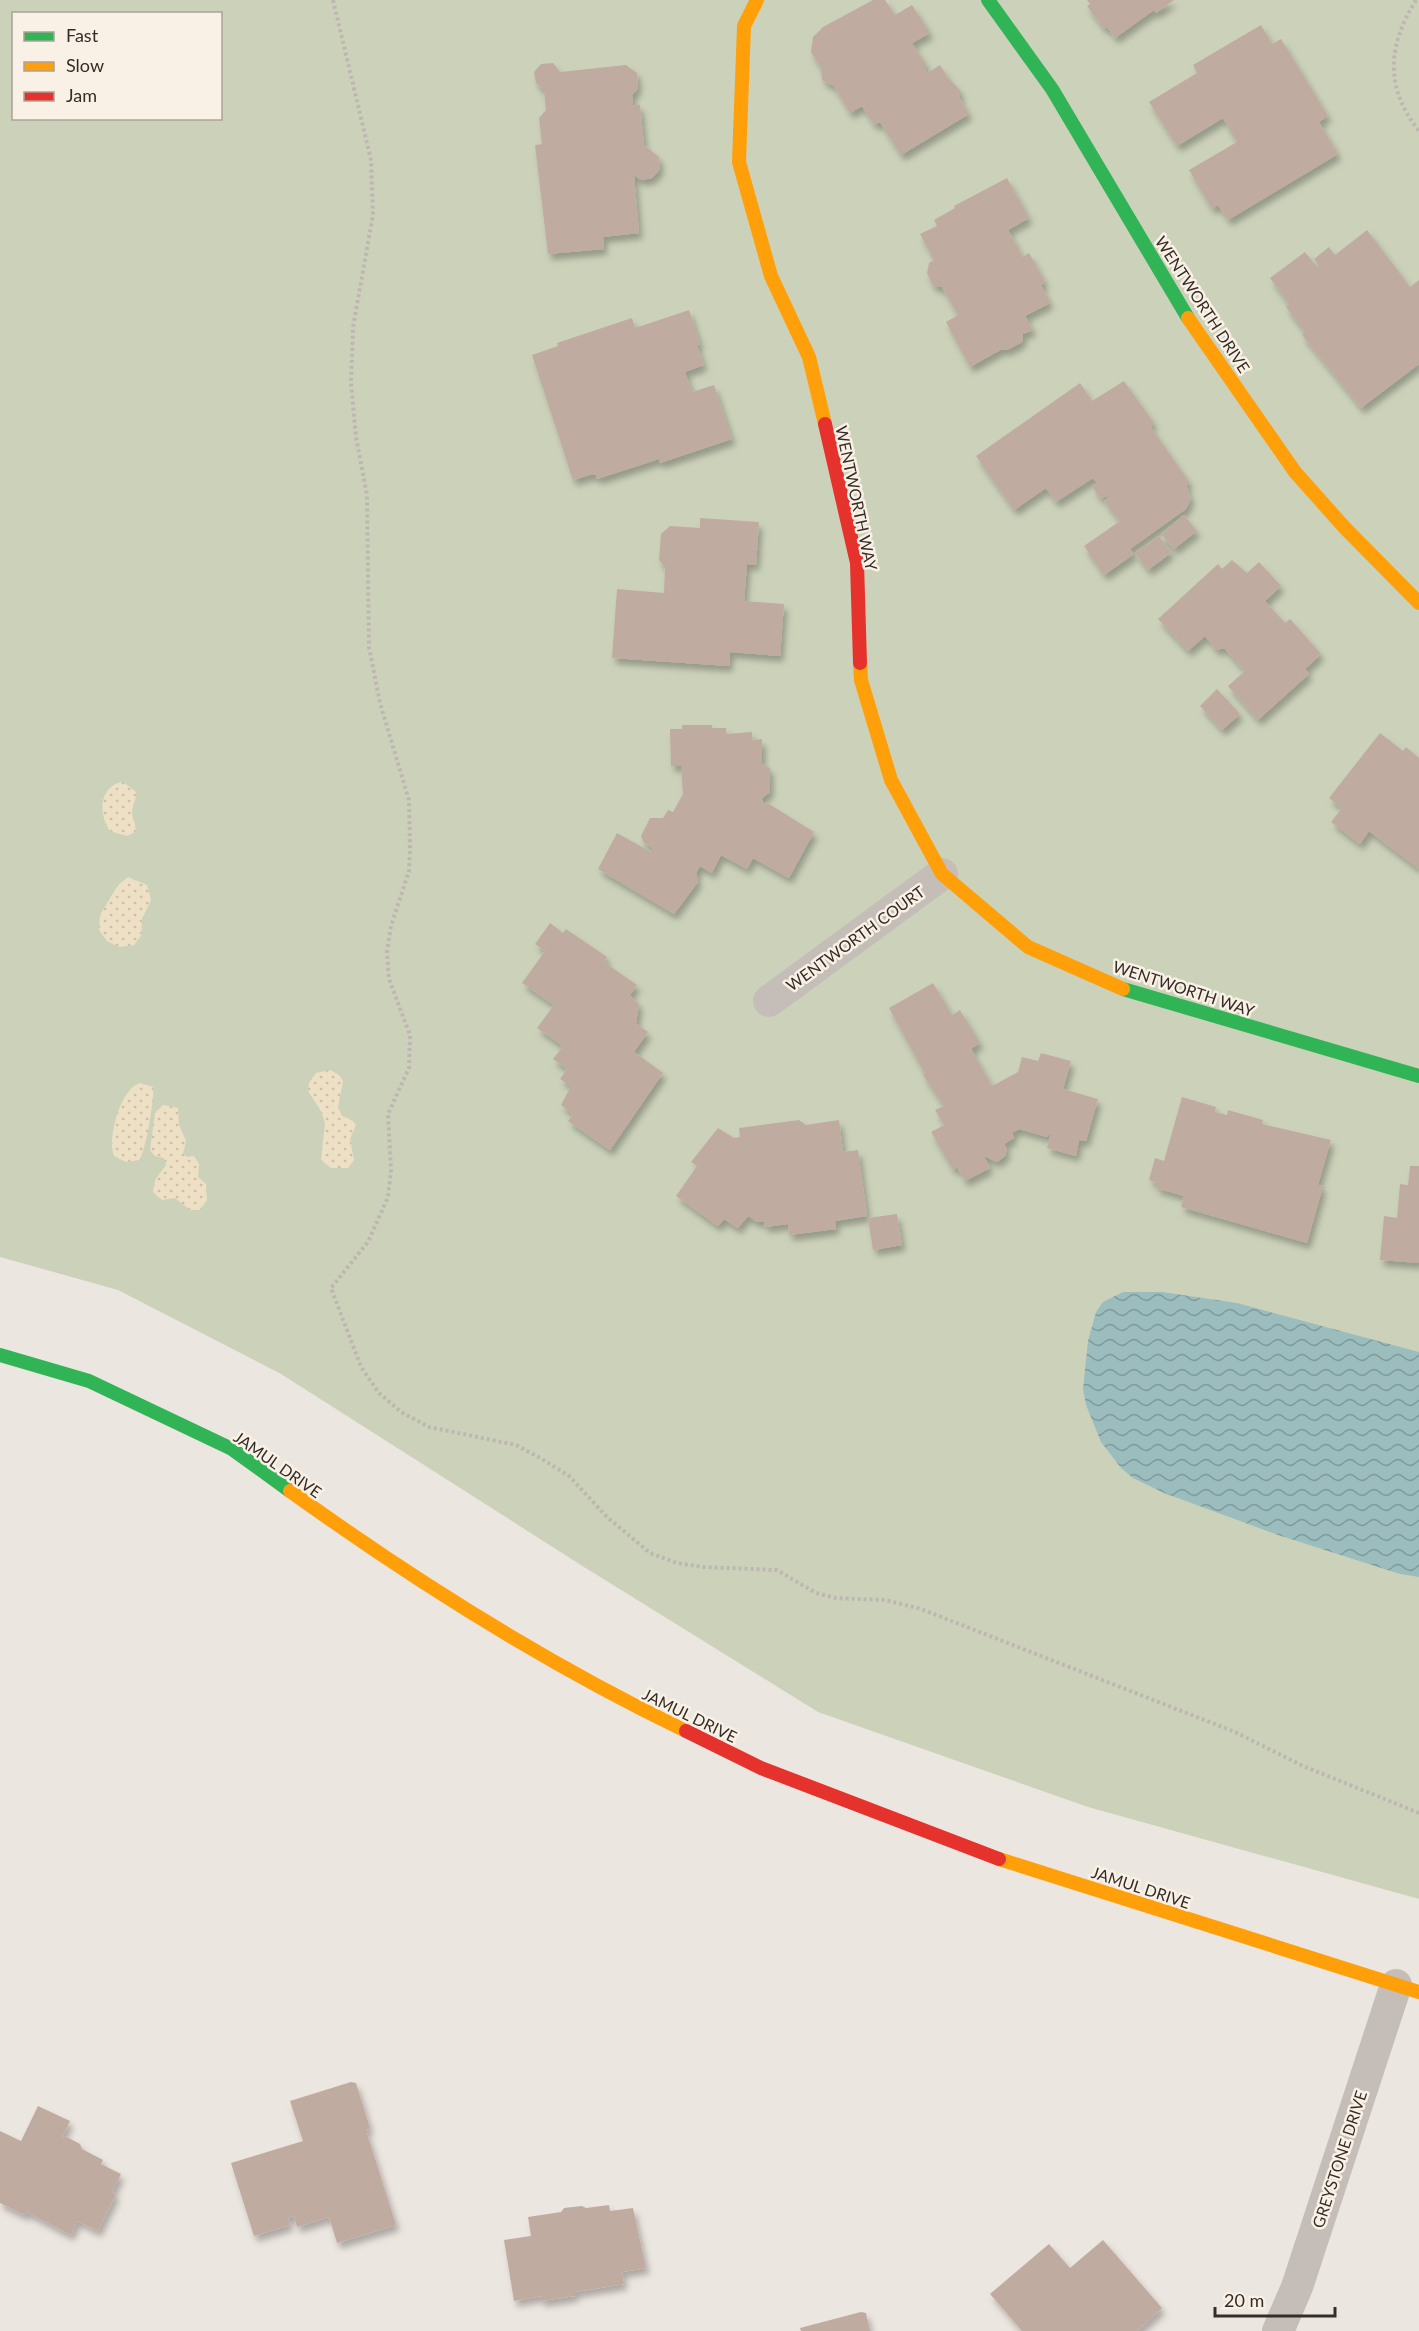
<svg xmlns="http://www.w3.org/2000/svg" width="1419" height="2331" font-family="Lato,sans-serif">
<defs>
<pattern id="sand-dots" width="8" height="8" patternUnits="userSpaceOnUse" patternTransform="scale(1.5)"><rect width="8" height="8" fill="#ede0c5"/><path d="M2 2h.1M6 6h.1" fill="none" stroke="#ccc0a9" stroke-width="1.8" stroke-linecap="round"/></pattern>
<pattern id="water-waves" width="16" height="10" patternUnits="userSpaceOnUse" patternTransform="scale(1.5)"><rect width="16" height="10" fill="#9bbdbe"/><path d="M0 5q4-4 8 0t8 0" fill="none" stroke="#7f9a9a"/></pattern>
<filter id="shadow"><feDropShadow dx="3.5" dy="6" stdDeviation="3" flood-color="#0004"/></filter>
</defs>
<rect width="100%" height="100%" fill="#ece6e0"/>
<path fill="#ccd2ba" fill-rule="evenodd" d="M0 0H1419V1899L1088 1807 818 1712 584 1567 281 1374 118 1290 0 1257ZM14 14H220V118H14Z"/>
<path fill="url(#sand-dots)" d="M123 782 136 792C137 799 132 805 132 812 132 820 137 823 135 832L127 836 110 831C98 815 99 785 123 782Z
M128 877 147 885 151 900 142 919 141 936 134 945 119 947 107 941 99 930 100 915 118 885Z
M330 1070 339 1075 343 1081 338 1107 342 1116 352 1120 356 1125 350 1139 354 1160 348 1168H331L321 1160 325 1123 321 1111 308 1091 309 1083 316 1073Z
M140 1083 153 1087C155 1097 145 1154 139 1160L126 1162 114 1156C107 1139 120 1089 140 1083Z
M163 1105 178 1108 179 1125 186 1141 183 1154 187 1157 194 1156 199 1164 198 1177 206 1184 207 1200 200 1210H190L175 1198 162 1200 153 1192 155 1180 166 1165 164 1158 155 1156 150 1150 155 1113Z"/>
<path fill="url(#water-waves)" d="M1123 1292H1162L1237 1303 1419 1352V1577L1400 1574 1278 1535 1164 1493 1133 1478 1121 1468 1101 1442 1086 1405 1083 1389 1088 1341 1096 1312 1103 1302Z"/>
<path fill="#c0aba1" filter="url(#shadow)" d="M873 0H885L895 15 912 5 930 33 912 43 927 66 924 67 927 73 940 65 948 78 960 90V99L969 114 901 155 880 122 874 125 862 106 850 113 834 86 822 80 821 68 811 52 813 37 823 27Z
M1087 0H1174L1156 13 1154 10 1115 38 1107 27 1104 29 1087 6 1090 4Z
M1261 25 1272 44 1281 39 1328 116 1319 122 1338 154 1228 220 1218 205 1212 209 1189 170 1237 142 1223 118 1177 146 1149 102 1197 73 1193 65Z
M553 63 560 72 626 65 637 73 638 88 632 95 633 105H640L644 145 659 157 660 169 652 178 641 180 634 175 639 233 603 237 604 249 548 254 535 145 542 144 539 118 546 110 544 90 536 83 534 72 541 64Z
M1007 178 1029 218 1008 230 1023 257 1029 253 1045 282 1041 285 1050 303 1025 316 1033 330 1023 334 1022 342 1007 350 1002 349 970 367 946 322 958 315 942 287 933 286 927 273 929 263 934 260 920 234 937 226 934 220 955 208 954 206Z
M1367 230 1410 287 1419 280V364L1361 408 1302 335 1305 332 1286 307 1289 304 1270 278 1305 252 1318 268 1319 266 1314 259 1329 247 1335 255Z
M689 310 700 344 697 345 704 365 685 372 692 392 714 385 732 439 660 463 659 459 597 479 596 475H590L573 480 532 355 558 346 557 343 632 318 635 328Z
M1124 381 1154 423 1150 426 1190 483 1186 485 1191 499 1186 509 1130 549 1134 554 1104 575 1084 546 1120 521 1104 501 1108 498 1106 496 1101 499 1092 487 1097 483 1093 478 1056 502 1046 488 1014 510 976 456 1080 383 1092 401Z
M1184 515 1197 531 1174 549 1161 534Z
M700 518 759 522 756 565 747 564 744 601 784 604 780 656 730 652 729 666 612 658 617 589 664 593 665 567 659 560 661 534 670 526 700 528Z
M1159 536 1171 553 1148 570 1135 553Z
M1232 560 1247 573 1259 562 1281 586 1265 601 1285 623 1290 619 1321 654 1305 669 1309 674 1258 720 1228 686 1245 671 1224 648 1216 650 1205 636 1188 651 1158 619 1218 564 1222 569Z
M1217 689 1240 714 1222 730 1200 706Z
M682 725H712V728H726V734L752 732V740L762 739V764L770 768V792L762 798 764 806 766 802 814 832 789 878 753 858 747 869 721 855 712 873 700 866 696 873 698 882 674 914 598 869 617 833 651 852 653 848 644 843 641 836 650 818H663L668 810 673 812 683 794 681 766H671L670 729H682Z
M1380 733 1403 751 1406 747 1419 758V869L1369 831 1360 844 1331 822 1342 808 1329 798Z
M550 923 563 933 566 929 607 957 604 962 637 985 630 995 639 1004 636 1024 648 1032 634 1052 663 1073 610 1150 568 1121 573 1114 561 1105 571 1086 560 1079 567 1069 553 1059 563 1046 537 1028 554 1005 522 983 545 951 535 944Z
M933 983 952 1015 960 1010 980 1043 971 1049 992 1086 1018 1072 1022 1057 1038 1061 1041 1053 1071 1061 1063 1089 1098 1099 1086 1141 1079 1140 1076 1156 1047 1148 1051 1132 1047 1137 1019 1129 1012 1133 1014 1138 1004 1144 1007 1149 1005 1156 997 1162 984 1156 990 1168 965 1181 957 1167 953 1170 931 1132 944 1125 935 1110 944 1106 923 1075 925 1074 889 1008Z
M1182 1097 1216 1107 1215 1112 1227 1115 1228 1110 1263 1120 1262 1124 1331 1140 1318 1185 1323 1186 1307 1243 1181 1207 1184 1196 1156 1188 1157 1183 1149 1180 1155 1158 1164 1161Z
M799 1120 806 1125 839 1120 843 1152 858 1150 867 1216 835 1221 836 1229 789 1235 788 1224 765 1227 764 1221 757 1222 748 1216 738 1228 724 1219 718 1226 676 1196 697 1166 691 1162 718 1128 734 1138 740 1137 739 1128Z
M1410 1166H1419V1263L1380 1260 1384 1216 1397 1218 1400 1184 1408 1185Z
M897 1214 902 1245 873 1250 868 1218Z
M351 2082 356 2083 370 2128 366 2130 396 2225 337 2243 329 2217 297 2227 294 2216 288 2218 290 2225 254 2236 231 2163 303 2141 290 2101Z
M38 2106 70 2121 62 2138 65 2136 80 2144 82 2149 103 2160 101 2164 121 2174 112 2192 116 2194 98 2231 77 2221 71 2235 27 2212 25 2215 0 2203V2131L21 2141Z
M609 2205 610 2211 633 2208 646 2268 622 2272 624 2284 575 2292V2296L541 2301V2296L514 2301 504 2240 531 2236 528 2217 561 2212 564 2208 582 2206 586 2208Z
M1103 2240 1162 2308 1137 2331H1022L990 2294 1049 2244 1070 2268Z
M861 2312 866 2313 870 2331H801L800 2328Z"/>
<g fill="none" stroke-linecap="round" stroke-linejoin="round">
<path stroke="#beb7b1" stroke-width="4" stroke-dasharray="3 3" stroke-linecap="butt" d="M333 0 371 160 373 215 353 327 351 383 356 437 367 495 369 647 380 703 409 800 410 849 409 871 391 926 387 952 389 979 410 1035 409 1068 388 1114 391 1170 388 1197 368 1242 331 1288 361 1367 379 1393 401 1412 429 1427 516 1445 542 1459 569 1476 607 1517 650 1553 677 1563 703 1567 777 1570 816 1593 836 1598 885 1600 921 1609 1235 1732 1303 1766 1419 1813
M1416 0C1388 45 1384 87 1419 131"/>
<path stroke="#c5beb8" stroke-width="32" d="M769 1001 942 874
M1278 2331 1297 2287 1396 1985"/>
<path stroke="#30b455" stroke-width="14" d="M988 0 1052 89 1188 318
M1123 989 1419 1076
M0 1355 89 1381 232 1449 290 1491"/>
<path stroke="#ff9f0a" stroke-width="14" d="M757 0 744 26 739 162 771 276 809 357 825 424
M1188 318 1295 472 1344 527 1419 603
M860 663 861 680 891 780 942 874 1028 947 1123 989
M290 1491C415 1581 547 1664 686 1731
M999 1859 1419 1992"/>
<path stroke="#e5322d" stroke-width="14" d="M825 424 857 563 860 663
M686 1731 761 1768 999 1859"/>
</g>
<g text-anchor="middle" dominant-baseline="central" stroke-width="5" stroke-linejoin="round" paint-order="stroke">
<g font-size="16" fill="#362c27" stroke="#f9f1e6">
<text transform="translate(1203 304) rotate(57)">WENTWORTH DRIVE</text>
<text transform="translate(857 498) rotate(78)">WENTWORTH WAY</text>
<text transform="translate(855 938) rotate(-36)">WENTWORTH COURT</text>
<text transform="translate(1184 988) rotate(18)">WENTWORTH WAY</text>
<text transform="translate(278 1464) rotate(35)">JAMUL DRIVE</text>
<text transform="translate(690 1715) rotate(26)">JAMUL DRIVE</text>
<text transform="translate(1141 1887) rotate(18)">JAMUL DRIVE</text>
<text transform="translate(1339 2159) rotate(-72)">GREYSTONE DRIVE</text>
</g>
</g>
<rect x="12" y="12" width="210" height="108" fill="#f9f1e6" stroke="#aba29a" stroke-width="1.5"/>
<rect x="24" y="32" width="30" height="9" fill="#30b455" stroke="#aba29a" stroke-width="1.5"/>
<text x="66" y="42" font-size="18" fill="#362c27">Fast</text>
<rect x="24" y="62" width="30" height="9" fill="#ff9f0a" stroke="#aba29a" stroke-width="1.5"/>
<text x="66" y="72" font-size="18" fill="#362c27">Slow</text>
<rect x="24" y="92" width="30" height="9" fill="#e5322d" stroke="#aba29a" stroke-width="1.5"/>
<text x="66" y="102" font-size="18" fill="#362c27">Jam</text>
<path d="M1215 2307v9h120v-9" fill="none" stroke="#362c27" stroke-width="3"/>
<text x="1224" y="2307" font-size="18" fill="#362c27" stroke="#f9f1e6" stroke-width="4.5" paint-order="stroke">20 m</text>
</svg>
